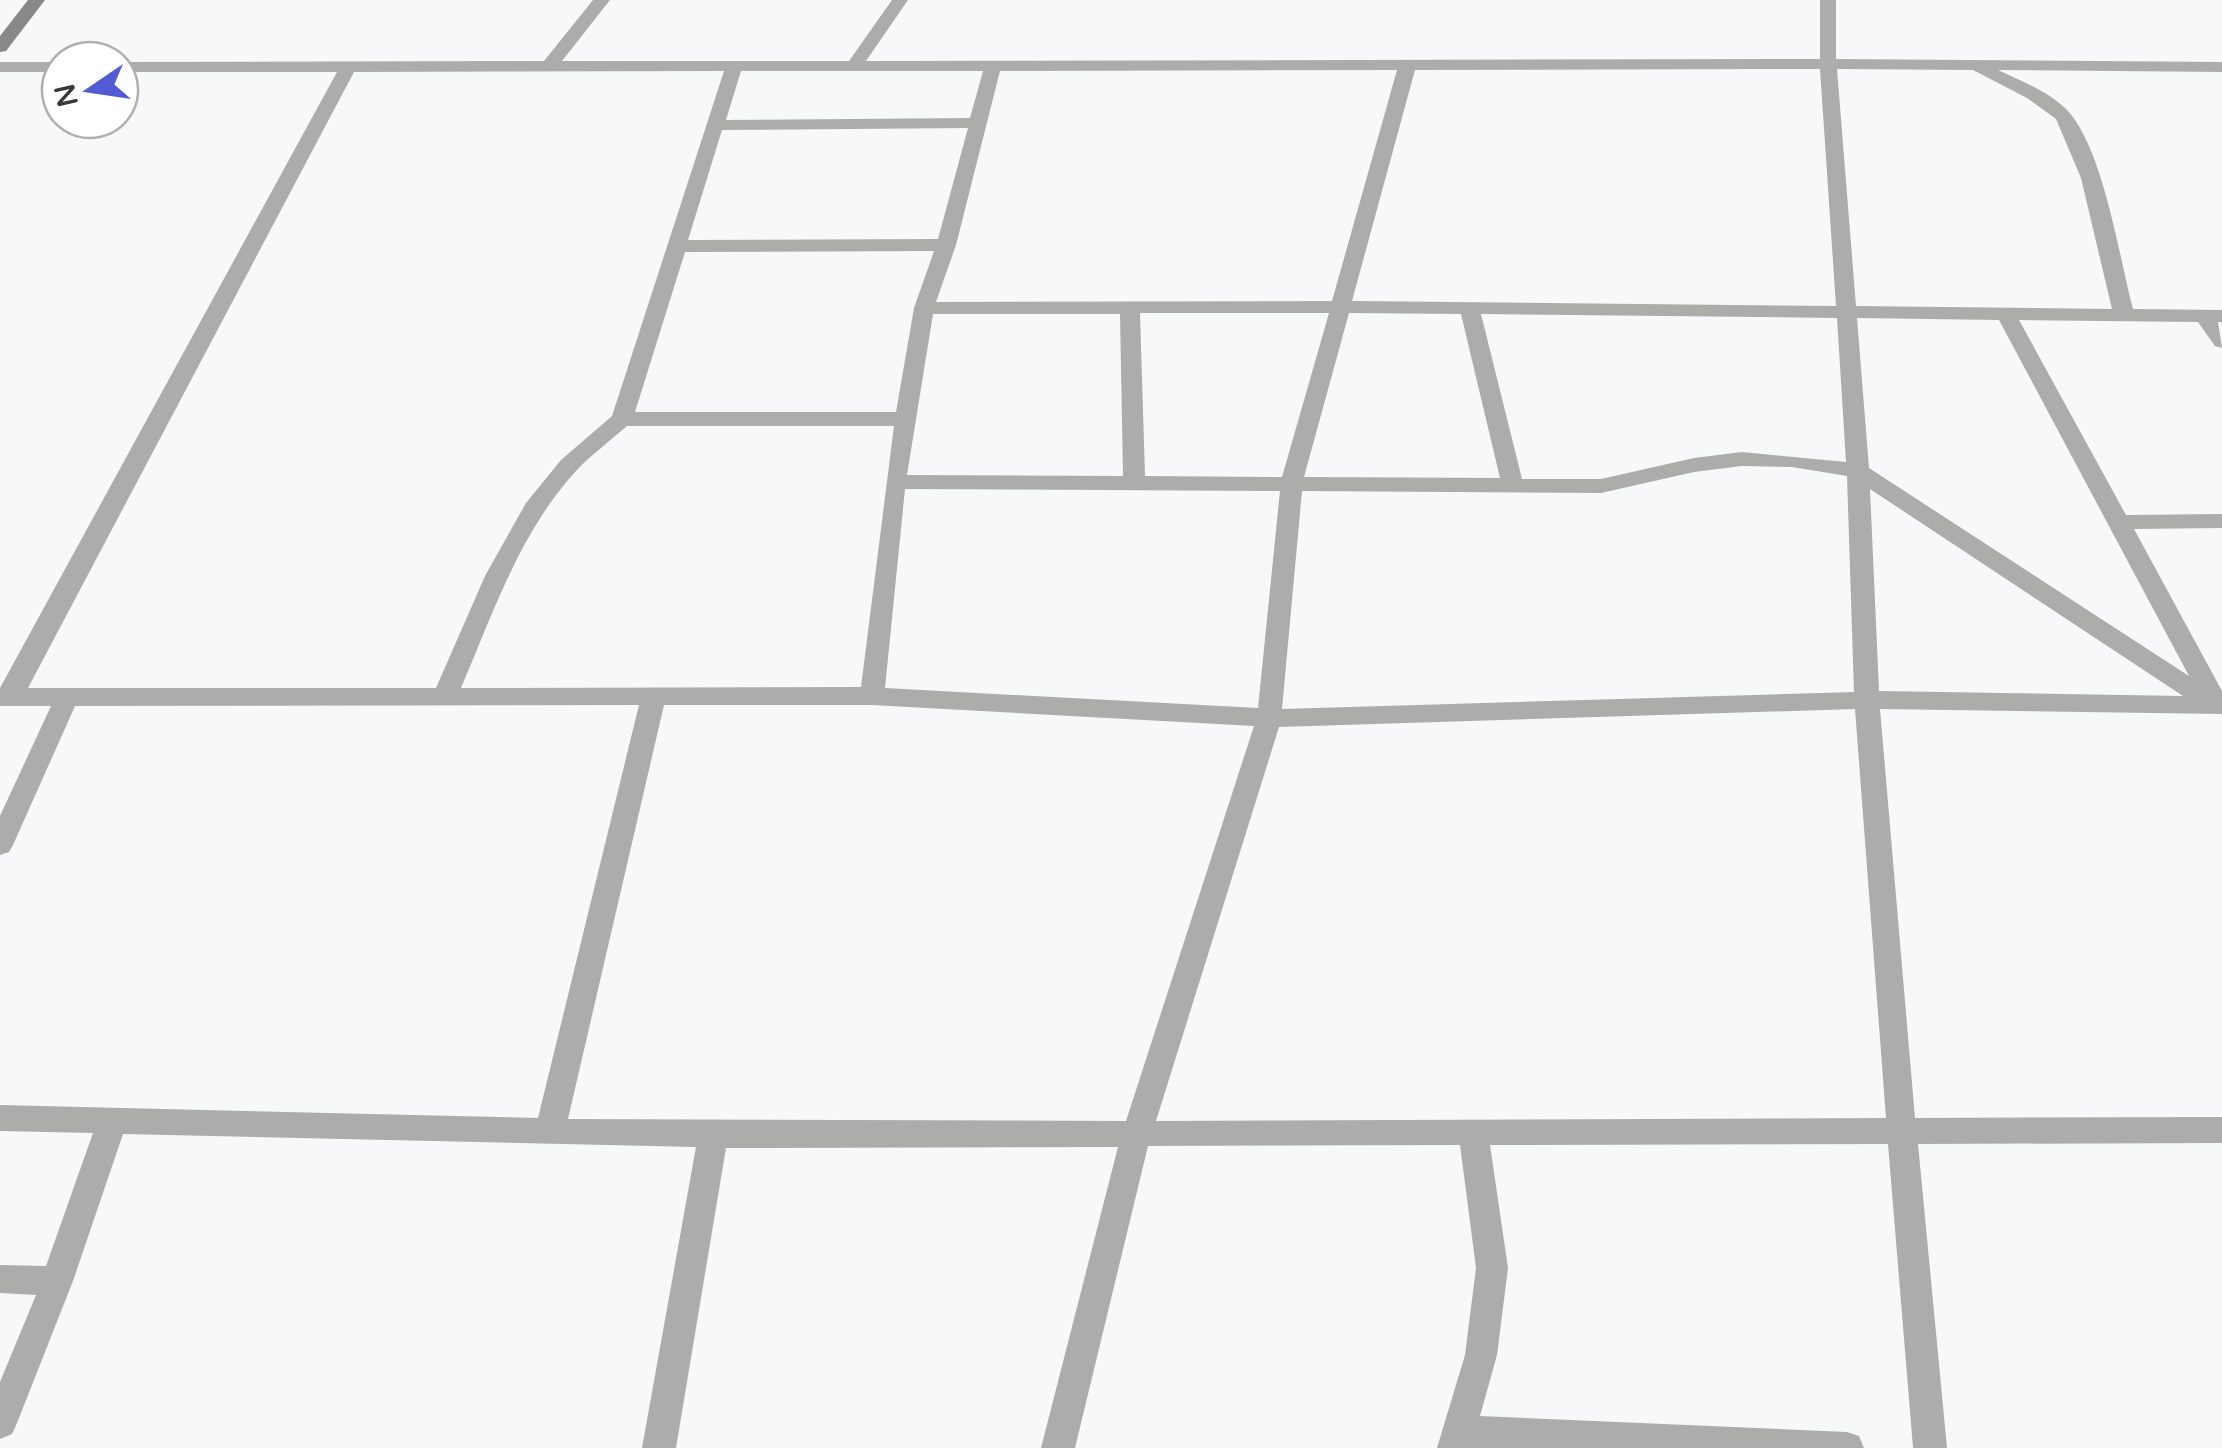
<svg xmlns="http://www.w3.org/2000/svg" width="2222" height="1448" font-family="'Varela Round',sans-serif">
<rect width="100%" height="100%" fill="#f6f8fa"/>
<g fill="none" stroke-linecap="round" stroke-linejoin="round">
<path fill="#acadab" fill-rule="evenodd" d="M593 0H610L562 61H849L892 0H908L866 61 1820 59V0H1836V59L2222 62V72L1998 70C2021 81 2048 91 2066 109 2103 146 2119 257 2133 309L2222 310V322H2218L2222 348 2215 346 2198 322 2019 320 2126 515 2222 514V528L2134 529 2222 691V714L1880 709 1915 1118 2222 1117V1143L1918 1144 1947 1448H1913L1888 1144 1490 1145 1508 1268 1497 1355 1480 1416 1847 1432 1859 1436 1864 1448H1437L1465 1355 1476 1268 1460 1145 1148 1146 1075 1448H1041L1118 1147 726 1148 676 1448H642L696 1147 123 1134 73 1281 17 1423 12 1434 0 1439V1382L36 1295 0 1293V1265L46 1266 93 1133 0 1131V1105L538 1118 639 705 75 706 13 845 9 852 0 855V816L51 706H0V688L337 72H120V62L544 61ZM1820 69 1836 306 1352 301 1415 70ZM1837 69 1973 70 2027 98 2056 119 2081 178 2112 309 1856 306ZM1397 70 1332 301 936 302 956 245 1000 71ZM724 71 612 416 561 460 526 503 485 576 436 688H28L354 72ZM741 71H983L970 118 726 120ZM968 128 938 239 688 240 722 130ZM934 251 914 308 896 412H635L685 252ZM1140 313H1329L1282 477 1145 476ZM1349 313 1461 314 1500 478 1304 477ZM933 314H1120L1123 476 907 475ZM1481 314 1837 318 1846 462 1742 452 1694 458 1601 479H1522ZM1857 318 1999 320 2189 676 1869 468ZM627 426H894L861 687 461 688C493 613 520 532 576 471 591 455 610 441 627 426ZM1742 466 1792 467 1847 476 1854 692 1282 709 1302 491 1601 493 1694 472ZM905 489 1280 491 1258 708 885 688ZM1870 489 2183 696 1879 691ZM664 705H872L1254 726 1126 1121 568 1119ZM1855 709 1886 1118 1156 1121 1279 727Z
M0 62H60V72H0Z"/>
<path fill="#888887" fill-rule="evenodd" d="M28 0H45L6 51 0 52V36Z"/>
</g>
<g transform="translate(90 90) rotate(257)"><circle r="48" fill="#ffffff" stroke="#afafb0" stroke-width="2.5"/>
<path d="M0-8L18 38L0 25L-18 38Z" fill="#515cd2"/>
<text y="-15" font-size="28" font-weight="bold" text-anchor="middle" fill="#373839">N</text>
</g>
</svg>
